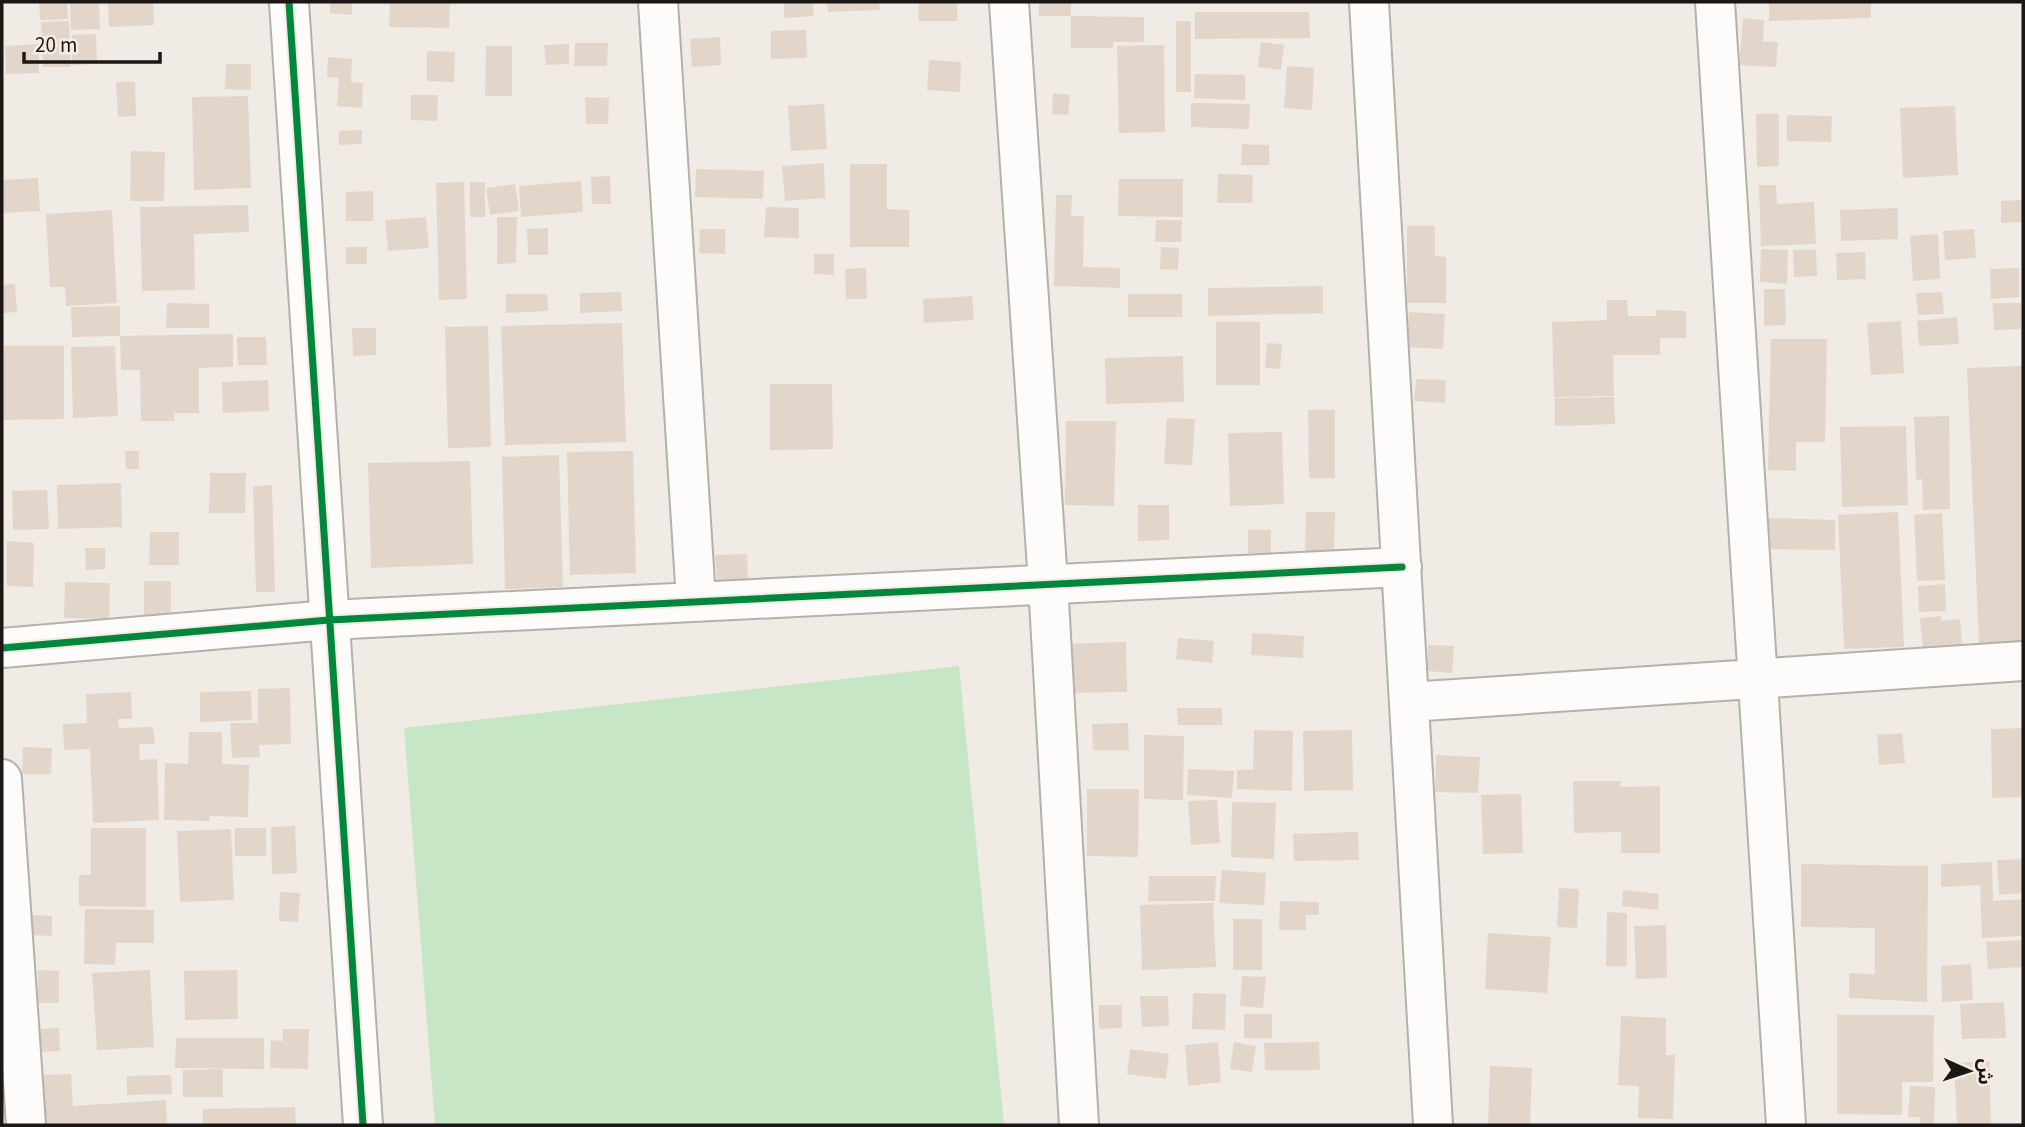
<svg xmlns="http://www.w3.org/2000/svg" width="2025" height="1127" font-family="'Source Sans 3','Noto Sans Arabic',sans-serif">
<rect width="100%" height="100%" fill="#f1ebe6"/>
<path fill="#c6e6c5" d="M959 666 1004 1125H435L404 728Z"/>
<path fill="#e2d6ca" d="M39 2H67L68 19 40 20Z
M70 2H99L100 29 71 30Z
M108 2H153L154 25 109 27Z
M330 2H352V15L330 13Z
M390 2H450L449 28 389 27Z
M784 2H813L814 16 784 18Z
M827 2H879L880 10 828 12Z
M919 2H957V21H918Z
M1039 2H1071V16L1144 17V42H1113V48H1071V16H1039Z
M1769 2H1871V18L1769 21Z
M1195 12H1309L1310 38 1195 39Z
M1743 18 1764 20 1763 42H1778L1776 67 1739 65Z
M69 21 71 67H43L41 22Z
M1176 21H1191V92H1176Z
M806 30 807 58 771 59V31Z
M96 34 97 64 72 65V35Z
M720 37 721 65 692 67 690 39Z
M1261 42 1284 45 1281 70 1258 67Z
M575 43H608L607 66H574Z
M39 44V73L6 74 5 46Z
M569 44V64L546 65 544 45Z
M1164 45 1165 132 1119 133 1117 46Z
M486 46H512V96H485Z
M427 51 455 52 454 82 427 81Z
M328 57 352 59 351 82 363 83 362 108 337 106 339 78 327 77Z
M929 60 961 62 960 92 927 90Z
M226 64H251V90L225 89Z
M1287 66 1314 68 1312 110 1284 108Z
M1195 74 1245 75V100L1194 98Z
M116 82H135L136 116 118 117Z
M1053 93 1070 95 1068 115 1052 114Z
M411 95H438L437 121 411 120Z
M248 96 251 188 194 190 192 97Z
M585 97 609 98 608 124H586Z
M1191 103 1250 104 1249 129 1191 127Z
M824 104 827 149 791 151 788 106Z
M1955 106 1958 175 1903 178 1900 108Z
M1756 114H1779V166L1757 167Z
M1787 115 1832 116 1831 142 1787 141Z
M362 130V144L339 145V131Z
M1242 144 1269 145V165H1241Z
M131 151 165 152 164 201H130Z
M824 163 825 198 785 201 782 166Z
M850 164H887V209L909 210V247H850Z
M696 169 764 171 763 199 695 197Z
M1218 174 1253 175 1252 203H1217Z
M610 176 611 204H592L591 177Z
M38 178 40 211 2 213V180Z
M1119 179H1183V217L1118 216Z
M581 181 583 212 521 217 519 186Z
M464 182 467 299 439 300 436 183Z
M470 182H485V217H470Z
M515 184 519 211 490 215 486 188Z
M1759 185H1776L1777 204 1814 202 1816 244 1761 246Z
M373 191V221H346V192Z
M1056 195H1072L1071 216H1084L1083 267 1120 268V288L1054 286Z
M2023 200V222L2001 223V201Z
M248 205 249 232 194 234 195 290 142 291 140 207Z
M766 207 799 208V238L764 237Z
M1898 208V239L1841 241 1840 210Z
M112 210 117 303 66 306 65 287H50L46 214Z
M426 217 429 248 388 251 385 220Z
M497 217H517L516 263 497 264Z
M1156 220H1182L1181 242H1155Z
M1407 226H1435V256L1446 257V303H1407Z
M548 228V255H528L527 229Z
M700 229H725V254L699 253Z
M1974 229 1976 258 1945 260 1943 231Z
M1938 234 1940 279 1913 281 1910 236Z
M346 247H367V264H346Z
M1161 247 1179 248 1178 270 1160 269Z
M1761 249 1788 250 1787 284 1760 282Z
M1793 250H1816L1817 276 1794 277Z
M1865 252 1866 279 1837 280 1836 253Z
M814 254H834V275L814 274Z
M866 268 867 299H846L845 269Z
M2019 268V297L1991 299 1990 269Z
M15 284 17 312 2 313V285Z
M1323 286V313L1208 316V288Z
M1764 289H1785L1786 325 1764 326Z
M621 292 622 311 580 313V293Z
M1942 292 1944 314 1918 315 1916 293Z
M506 294H547L548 311 506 313Z
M1128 294H1182V317H1128Z
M972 296 974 320 924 323 923 299Z
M1607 300H1627L1628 316H1656L1655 338 1656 310 1686 311V338H1660V355H1613L1614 396 1554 397 1552 322 1607 320Z
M167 303 209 304V328H166Z
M1993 303H2021V329L1994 330Z
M120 306V336L72 337 71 307Z
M1409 312 1445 314 1443 349 1406 347Z
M1957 317 1959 344 1919 346 1917 321Z
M1901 321 1904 373 1871 375 1867 323Z
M1216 322H1260V385H1216Z
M622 323 626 442 505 445 501 326Z
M488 326 491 447 448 448 445 327Z
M352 328H376V355L353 356Z
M233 334V367L199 368V413H174V421H141L140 370H121L120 336Z
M237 337H266L267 365H238Z
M1771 339H1827L1825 442H1796V471L1768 470Z
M1267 343 1282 344 1280 369 1265 368Z
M2 346H64V419L2 420Z
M115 346 118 416 73 418 71 347Z
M1183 356 1184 402 1106 404 1105 358Z
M2022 366 2023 641 1979 644 1967 368Z
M1416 379 1446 380 1445 403 1414 401Z
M268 380 269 411 223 413 222 382Z
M770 384H832L833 449 770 450Z
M1614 397 1615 424 1555 426V398Z
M1308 410H1335V478H1309Z
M1949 416 1950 509 1923 510 1922 479 1916 480 1914 417Z
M1167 418 1195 419 1192 465 1164 464Z
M1066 421H1116L1114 506 1065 505Z
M1906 426 1908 505 1842 507 1840 427Z
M1282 432 1284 504 1230 506 1228 433Z
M125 451H139V469H126Z
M633 451 636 573 570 575 567 452Z
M559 455 563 587 505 589 502 457Z
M470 461 473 564 371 568 368 463Z
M210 473H246L245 513H209Z
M121 483 122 527 58 529 57 485Z
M272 485 275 592H256L253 486Z
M47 490 49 529 13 530 12 491Z
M1138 505H1169V540L1138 541Z
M1306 512H1335L1334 551H1305Z
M1898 512 1904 647 1844 649 1838 515Z
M1942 513 1945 580 1917 581 1914 515Z
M1765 518 1835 520V550L1765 549Z
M1248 530H1271V554L1248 553Z
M150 532H179V565H149Z
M7 541 34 543 33 587 7 586Z
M85 548H105V569L86 570Z
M747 554 748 579 717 581 715 555Z
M144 581H171V614L144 615Z
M65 582 110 583 109 619 64 618Z
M1945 584 1946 611 1919 612 1918 586Z
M1941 616V621L1960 619 1962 644 1923 648 1920 618Z
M1252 633 1304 636 1303 658 1251 655Z
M1178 638 1214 641 1212 663 1176 659Z
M1126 642 1127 692 1058 693 1057 644Z
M1428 645 1454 646 1452 673 1427 671Z
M290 688 291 744 259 745 260 757 232 758 230 723H258V689Z
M251 691 252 720 200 722V692Z
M131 692 132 719H118L119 728 153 727 155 744H139L140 760 157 759 159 820 93 823 90 749 64 750 63 724 87 723 86 694Z
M1177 708H1222V725H1178Z
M1128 723 1129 750H1093L1092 724Z
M2023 728V797L1992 798 1991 729Z
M1254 730 1293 731 1292 791 1237 789V770H1253Z
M1352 730 1353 790 1304 791 1303 731Z
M189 732H222V764L249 765 248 817 210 816V821L164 820 165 763 188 764Z
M1902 733 1905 763 1879 765 1877 735Z
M1144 735 1184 736 1183 800 1144 799Z
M23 747 52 748 51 774H22Z
M1436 755 1480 757 1478 793 1435 792Z
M1188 769 1234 771 1232 798 1187 795Z
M1573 781H1621L1620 787 1660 786V853H1621V832L1574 833Z
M1087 789H1139L1138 857 1087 856Z
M1521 794 1523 853 1483 854 1481 795Z
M1217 800 1220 843 1191 845 1188 801Z
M1232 802 1276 803 1274 859 1231 857Z
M295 826 297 873 272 874 271 827Z
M91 828H146V907L79 906V875H91Z
M235 828H266V856H235Z
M231 829 234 900 180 902 177 831Z
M1358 832 1359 860 1294 861 1293 834Z
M2023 859V893L1999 895 1997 860Z
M1992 862 1993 901 2023 899V936L1982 938 1980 885 1941 887V864Z
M1801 864 1928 866 1927 1002 1849 998V973L1875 974V928L1801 927Z
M1222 870 1266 873 1264 905 1219 903Z
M1149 876H1216L1215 901H1148Z
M1559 888 1579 889 1577 928 1557 927Z
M1623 890 1659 894 1658 910 1622 906Z
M280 892 300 893 298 922 279 921Z
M1280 901 1319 902V915H1306V930H1279Z
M1213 903 1216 967 1142 970 1140 905Z
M85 909 154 910V943H116L115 965 84 964Z
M1607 912 1627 913V966H1606Z
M31 915 52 916V936L30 935Z
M1233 919H1262V970H1233Z
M1666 925 1667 978 1636 979 1634 926Z
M1488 933 1551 937 1547 993 1485 989Z
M2023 940V967L1988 969 1986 942Z
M1971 964 1973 1000 1942 1002 1941 966Z
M38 970 59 971V1003H38Z
M150 970 154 1047 97 1050 92 973Z
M237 970 238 1019 185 1020 184 971Z
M1242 976 1266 977 1263 1008 1240 1006Z
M1193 993 1226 994 1225 1030 1192 1029Z
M1140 996H1168L1169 1026 1142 1027Z
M2004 1002 2006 1038 1962 1039 1960 1004Z
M1099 1005H1122V1028L1099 1029Z
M1244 1014H1272V1038H1244Z
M1837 1015H1934L1933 1082H1902V1115L1837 1114Z
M1621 1016 1666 1018V1055H1675L1673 1119 1638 1118 1639 1086 1618 1085Z
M59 1028 60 1051 39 1052 38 1029Z
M283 1029H309L308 1069 270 1068 271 1040 283 1041Z
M176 1038H264V1069L175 1068Z
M1218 1042 1221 1082 1188 1086 1185 1045Z
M1234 1042 1256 1046 1252 1072 1230 1069Z
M1319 1042 1320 1070H1265L1264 1043Z
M1130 1049 1169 1054 1166 1079 1127 1074Z
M1989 1061 1991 1125H1957L1954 1063Z
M1490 1066 1532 1068 1530 1125H1488Z
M223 1069V1097H183V1070Z
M71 1074 73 1106 166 1100 167 1125H42L40 1075Z
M171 1075 172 1094 127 1095V1076Z
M1910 1086 1935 1087 1934 1125H1920V1117H1908Z
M295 1107 296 1125H203V1109Z"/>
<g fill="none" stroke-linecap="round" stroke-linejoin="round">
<defs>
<path id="minor" d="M289 2 363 1125
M658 2 696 600
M1009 2 1048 583 1079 1125
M1369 2 1433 1125
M1715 2 1786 1125
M2 648 329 620 1402 567
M1409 702 2023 661
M2 779 26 1125"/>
</defs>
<use href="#minor" stroke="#b4b1ad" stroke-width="42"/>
<use href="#minor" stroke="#fdfcfb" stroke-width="38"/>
<defs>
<path id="cycleway" d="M289 2 363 1125
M2 648 329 620 1402 567"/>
</defs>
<use href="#cycleway" stroke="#f5ebe1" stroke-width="11"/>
<use href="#cycleway" stroke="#00873e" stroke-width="7"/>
</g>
<rect width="2025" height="1127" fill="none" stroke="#1b1714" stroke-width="7"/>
<g transform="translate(1969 1071) rotate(93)" stroke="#f5ebe1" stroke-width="5" paint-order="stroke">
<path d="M0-5L12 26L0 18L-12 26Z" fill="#1b1714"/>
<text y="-10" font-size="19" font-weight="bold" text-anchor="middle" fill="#1b1714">ش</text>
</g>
<path d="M24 52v10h136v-10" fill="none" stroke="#1b1714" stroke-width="3.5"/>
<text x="35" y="52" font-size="21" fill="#1b1714" stroke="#f5ebe1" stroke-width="5" paint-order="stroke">20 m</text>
</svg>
